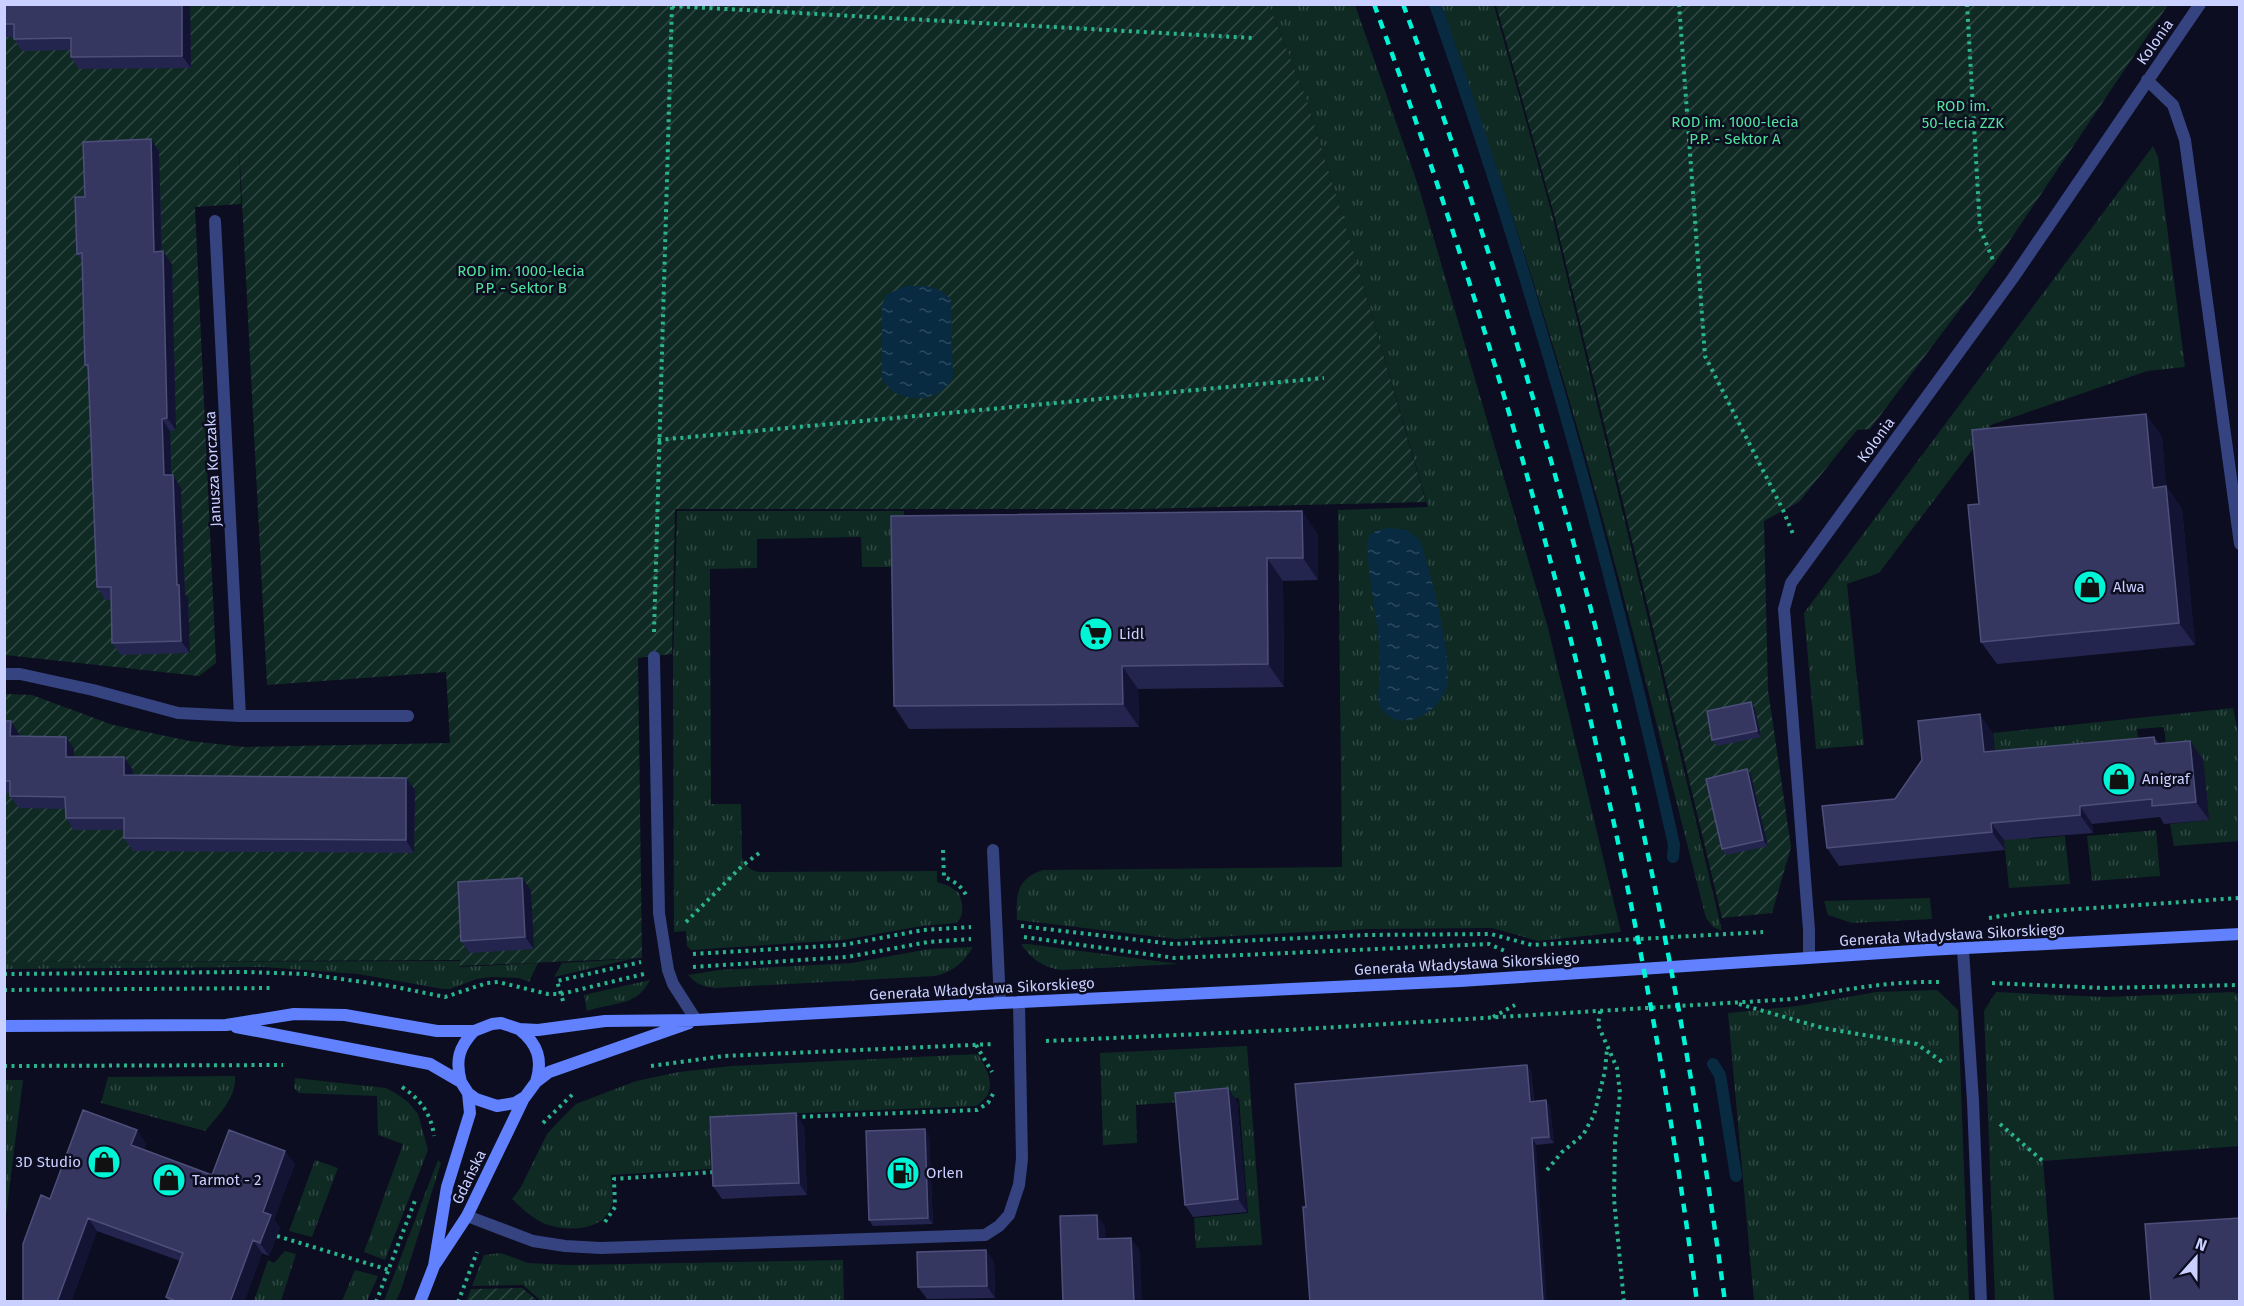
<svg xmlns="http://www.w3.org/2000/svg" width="2244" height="1306" font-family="'Fira Sans',sans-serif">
<defs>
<pattern id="grass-tufts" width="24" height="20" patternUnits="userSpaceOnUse" patternTransform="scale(1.5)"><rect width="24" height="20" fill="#0f2a23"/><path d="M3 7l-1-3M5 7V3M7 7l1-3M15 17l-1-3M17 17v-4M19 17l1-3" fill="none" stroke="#314844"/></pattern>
<pattern id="garden-furrows" width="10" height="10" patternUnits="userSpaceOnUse" patternTransform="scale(1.5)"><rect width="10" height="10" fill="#0f2a23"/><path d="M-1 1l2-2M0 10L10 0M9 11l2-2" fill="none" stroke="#314844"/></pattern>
<pattern id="water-ripples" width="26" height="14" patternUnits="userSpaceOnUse" patternTransform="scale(1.5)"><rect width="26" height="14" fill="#092b41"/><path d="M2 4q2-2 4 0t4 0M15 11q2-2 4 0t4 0" fill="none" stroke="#2c495e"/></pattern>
</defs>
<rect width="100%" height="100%" fill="#0c0d20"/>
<path fill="url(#grass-tufts)" d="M1269 5H1355L1419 188 1548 628 1621 932 1538 941 1492 928 1368 929 1176 939 1017 920C1016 895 1016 879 1043 870L1342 867 1338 510 1428 507 1353 250 1306 98Z
M1439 5H1494L1553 218 1722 931 1713 927 1706 918C1672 785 1639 652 1603 520 1556 346 1501 174 1439 5Z
M2153 146 2158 157 2185 367 2147 371 1991 425 1879 573 1847 584 1864 745 1816 749 1804 613Z
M677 511H904L905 567H862L861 537 757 539V568L710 569 711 804H741L742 857C746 866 749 870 759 872L937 871V882L949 886 959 893C962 902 966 916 956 923L922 926 843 940 691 950 687 946 686 931 674 932 673 664Z
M2233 708 2240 741 2239 841 2174 846 2170 824 2209 820 2203 758 2168 762 2164 727 2137 729 2140 757 2026 792 2030 839 2065 836 2070 884 2009 888 1993 733Z
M2156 830 2160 876 2092 881 2087 836Z
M1930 898 1932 919 1852 923 1828 915 1824 901Z
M1021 944H1028L1179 964 1062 970C1044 968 1032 960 1021 944Z
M973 947C963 963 953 972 935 976L715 988C703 987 696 984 688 975L719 970 852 963 929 949Z
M631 959 554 977 562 963Z
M460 961V967L538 963 529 982 519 978 491 977 477 979 450 989H443L358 974 264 967 5 969 4 962Z
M650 980C637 1007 613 1002 587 1011L584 995Z
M1937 990 1958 1010 1969 1301H1754L1728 1013 1797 1006 1876 992Z
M1996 992 2105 997 2233 992 2239 995V1146L2043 1161 2054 1301H1995L1984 1011Z
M1247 1046 1262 1245 1196 1248 1194 1218 1248 1213 1239 1098 1136 1105 1137 1143 1103 1145 1100 1053Z
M978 1054C989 1073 999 1092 976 1106L709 1117 711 1169 611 1175C611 1184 614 1198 611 1207 602 1233 562 1232 541 1222 530 1216 521 1208 512 1199L521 1187 547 1134 562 1118 576 1104 636 1081 679 1072 731 1066Z
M235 1076C237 1097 218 1116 205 1131L101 1103 108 1077Z
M295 1078 386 1088 397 1094 408 1102 418 1114 428 1150 385 1260 364 1252 403 1144 378 1135 377 1096 299 1093 294 1088Z
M5 1080H23L5 1222 4 1080Z
M315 1160 338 1168 312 1237 289 1231Z
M438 1160 441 1163 401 1290 396 1301H384Z
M285 1251 296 1254 281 1301H254L268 1260 274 1263Z
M501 1253 528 1263 569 1265 843 1260 844 1301 542 1302 523 1285 472 1286 484 1255Z
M355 1270 378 1276 367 1301H342Z"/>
<path fill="url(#garden-furrows)" d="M5 5H1269L1306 98 1353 250 1426 502 1140 509H675L672 654 638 658 642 958 460 966V960L5 962V694L32 695 113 725 190 741 245 747 450 743 446 672 267 685 239 144 241 204 195 207 216 663 199 676 5 655Z
M1496 5H2168L1994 264 1870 429 1857 430 1799 502 1764 521 1768 690 1791 847 1772 913 1722 918 1555 218Z
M522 1288 538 1301 466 1302 471 1289Z"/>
<path fill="url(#water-ripples)" d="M905 286C924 286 938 284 951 300L953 376C944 399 916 403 896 393 891 390 886 384 882 379V306L886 295Z
M1390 528 1406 530 1420 540C1429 568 1457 667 1445 692 1439 705 1425 717 1411 720 1398 722 1387 719 1380 706 1376 697 1380 680 1380 670 1381 630 1369 588 1367 547L1369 535 1378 530Z"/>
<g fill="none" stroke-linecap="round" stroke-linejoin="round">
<path stroke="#092b41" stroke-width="12" d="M1435 4C1532 279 1611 560 1674 845L1673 857
M1713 1064 1720 1075 1736 1176"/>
<path stroke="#29b48c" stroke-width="4" stroke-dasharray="3 4.5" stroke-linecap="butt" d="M1679 4 1705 356 1783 510 1793 534
M1967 4 1980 228 1993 260
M672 6 1253 38
M658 440 1324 378
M654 632 672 4
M943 850 944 877C954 881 962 886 967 897
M1989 918 2020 913 2240 898
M686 922 742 866 762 851
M1021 926 1173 944 1366 935 1491 934 1532 945 1763 932
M1024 937 1175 958 1489 944 1505 951
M693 954 843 945 923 930 971 927
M693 967 847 957 928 942 971 939
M4 974 246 972 306 974 391 986 445 997 487 983 498 982 548 994H561L644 974
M1992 983 2103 988 2240 985
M4 990 274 988
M563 1001 557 981 641 962
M1739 1004 1823 1028 1917 1044 1945 1064
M1600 1011 1598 1025 1617 1068 1620 1093 1615 1142 1614 1199 1624 1302
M1493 1017 1515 1005
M1046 1041 1288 1030 1793 999C1843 990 1888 981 1939 982
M976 1045 992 1072
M4 1066 283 1065
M651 1066 724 1056 994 1044
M402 1087C420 1099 431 1113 434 1136
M795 1117 977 1110 988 1103 993 1094
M543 1123 574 1093
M2000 1124 2045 1163
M1547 1170 1562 1152 1583 1135 1594 1115 1605 1071 1607 1049
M605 1222 615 1207 614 1179 715 1172
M277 1236 389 1270
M376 1302 416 1198
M458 1302 477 1252"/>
<path stroke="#354380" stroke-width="12" d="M2147 80 2173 105 2185 140 2240 544
M654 657 659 913 668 970 673 984 696 1020
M993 850 1000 1003
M1963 950 1973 1101 1981 1302
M1809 958V930L1784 609 1791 583 2013 278 2200 4
M467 1216 533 1241 565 1246 601 1248 985 1235 999 1226 1009 1215 1019 1185 1022 1159 1019 1002"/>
<path stroke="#354380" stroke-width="12" d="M215 221 240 716
M4 674H20L93 690 178 713 240 716H408"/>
<path stroke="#6181ff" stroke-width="12" d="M4 1026 226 1025 294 1014 345 1015 437 1031H474L492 1024 501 1023 519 1029 538 1030 605 1021 696 1020 1000 1003 1460 981 1927 950 2240 934
M236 1027 430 1064 461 1082 468 1093 476 1099 497 1106 515 1103 525 1097 536 1082 549 1072 689 1023
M519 1029C538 1044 543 1060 536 1082
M461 1082C455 1060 459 1047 474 1031
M436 1263 467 1216 524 1098
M420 1302 434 1266 447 1187 470 1113 468 1093"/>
<path stroke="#00f5d7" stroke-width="4.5" stroke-dasharray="9 8" stroke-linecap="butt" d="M1374 4C1528 423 1640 859 1697 1302
M1403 4C1557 423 1666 859 1725 1302"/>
</g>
<path fill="#24254e" d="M4 4H190L191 68 79 69 71 57V50L22 51 14 39V37H4Z
M159 151 162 251H163L172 264 176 430 170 431 172 475 181 488 185 594 188 597 190 653 121 655 112 643 111 600H105L97 587 88 370 85 365 82 261 77 254 85 197Z
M2146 414 2162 437 2166 486 2182 509 2195 645 1997 664 1981 642 1979 504Z
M1318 534V580L1283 581 1284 687 1138 689 1139 727 909 729 894 706Z
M1751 702 1755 709 1761 737 1717 746 1712 740Z
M4 721 19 734V737L74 749V757H124L133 770V775L406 778 415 790 414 853 133 851 124 838V830H74L66 818 65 809 19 808 10 796V793H4Z
M1992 732 1994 751 2154 737 2159 743 2190 741 2203 759 2209 820 2164 824 2160 817 2092 824 2093 833 2004 840 2005 850 1839 866 1827 848 1895 799Z
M1747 769 1751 775 1768 846 1726 855 1722 849Z
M522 878 531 890 534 949 470 953 461 941Z
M1527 1065 1531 1071 1534 1101 1546 1100 1550 1107 1554 1143 1536 1145 1306 1207Z
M1237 1101 1247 1212 1193 1217 1185 1205Z
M804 1126 807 1195 722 1199 713 1186Z
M929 1135 933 1224 873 1226 869 1220Z
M146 1143 144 1149 212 1175 295 1164 274 1219 280 1228 269 1256 262 1253 244 1302H169L166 1297 180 1261 97 1231 71 1302H23L50 1199Z
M994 1262 995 1298 927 1299 918 1287Z"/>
<path fill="#131434" d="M182 4H190L191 68 182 56Z
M151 139 159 151 162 264 154 252Z
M163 251 172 264 176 430 167 418Z
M2146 414 2162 437 2169 511 2153 488Z
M162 419 170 431 172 488 164 475Z
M173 475 181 488 185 594 188 597 190 653 181 641 177 585Z
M2166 486 2182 509 2195 645 2179 623Z
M1302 511 1318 534V580L1303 558Z
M1267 558 1283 581 1284 687 1268 664Z
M1122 666 1138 689 1139 727 1123 704Z
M1751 702 1755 709 1761 737 1757 731Z
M1980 714 1992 732 1996 770 1984 752Z
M11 721 19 734V749L10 736Z
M66 737 74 749V769L66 757Z
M2190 741 2203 759 2209 820 2196 802Z
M124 757 133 770V787L124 775Z
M1747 769 1751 775 1768 846 1763 840Z
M406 778 415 790 414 853 406 840Z
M2080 806 2092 824 2093 833 2080 815Z
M1991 823 2004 840 2005 850 1992 832Z
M522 878 531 890 534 949 525 937Z
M1527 1065 1531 1071 1534 1108 1530 1102Z
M1228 1088 1237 1101 1247 1212 1238 1199Z
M1546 1100 1550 1107 1554 1143 1549 1137Z
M796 1113 804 1126 807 1195 799 1183Z
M925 1129 929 1135 933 1224 928 1218Z
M137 1130 146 1143 141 1158 131 1145Z
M1532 1138 1536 1145 1547 1302H1543Z
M285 1151 295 1164 274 1219 280 1228 269 1256 260 1243 263 1212Z
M1097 1215 1105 1227 1106 1251 1098 1239Z
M88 1218 97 1231 71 1302H57Z
M1131 1238 1140 1250 1142 1302H1134Z
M253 1240 262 1253 244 1302H230Z
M986 1250 994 1262 995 1298 987 1286Z"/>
<path fill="#353761" stroke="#4d4f7a" stroke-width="1.5" d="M4 4H182V56L71 57V38L14 39V24H4Z
M151 139 154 252 163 251 167 418 162 419 164 475H173L177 585H179L181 641 112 643 111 587H97L88 365H85L82 253 77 254 75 197H85L83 142Z
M2146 414 2153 488 2166 486 2179 623 1981 642 1968 505 1979 504 1972 430Z
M1302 511 1303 558H1267L1268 664 1122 666 1123 704 894 706 891 516Z
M1751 702 1757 731 1712 740 1707 711Z
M1980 714 1984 752 2154 737 2155 744 2190 741 2196 802 2152 806V799L2080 806V815L1991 823 1992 832 1827 848 1822 806 1895 799 1922 760 1918 721Z
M4 721H11L10 736 66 737V757H124V775L406 778V840L124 838V818H66L65 797 10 796V781H4Z
M1747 769 1763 840 1722 849 1706 779Z
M522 878 525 937 461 941 458 882Z
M1527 1065 1530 1102 1546 1100 1549 1137 1532 1138 1543 1302H1310L1303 1207H1306L1295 1084Z
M1228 1088 1238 1199 1185 1205 1175 1093Z
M83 1110 137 1130 131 1145 212 1175 229 1130 285 1151 263 1212 271 1215 260 1243 253 1240 230 1302H178L166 1297 183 1253 88 1218 57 1302H23V1244L41 1195 50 1199Z
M796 1113 799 1183 713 1186 710 1117Z
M925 1129 928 1218 869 1220 866 1131Z
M1097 1215 1098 1239 1131 1238 1134 1302H1063L1060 1216Z
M2240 1218V1302H2151L2145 1224Z
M986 1250 987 1286 918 1287 917 1252Z"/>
<defs>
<symbol id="shop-disc" viewBox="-11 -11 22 22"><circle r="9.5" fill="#00f5d7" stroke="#0c0d20"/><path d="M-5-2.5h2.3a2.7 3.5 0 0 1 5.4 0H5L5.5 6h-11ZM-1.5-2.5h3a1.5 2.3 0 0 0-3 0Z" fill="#111"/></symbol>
<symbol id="supermarket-disc" viewBox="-11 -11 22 22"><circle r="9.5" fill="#00f5d7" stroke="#0c0d20"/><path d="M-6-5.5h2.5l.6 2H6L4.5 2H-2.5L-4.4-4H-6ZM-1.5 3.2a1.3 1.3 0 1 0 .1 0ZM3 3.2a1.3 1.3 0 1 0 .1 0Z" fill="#111"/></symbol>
<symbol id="fuel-disc" viewBox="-11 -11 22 22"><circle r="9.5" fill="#00f5d7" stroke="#0c0d20"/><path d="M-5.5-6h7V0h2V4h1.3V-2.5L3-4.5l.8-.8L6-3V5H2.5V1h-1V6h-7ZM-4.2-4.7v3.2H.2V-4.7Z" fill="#111"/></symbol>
</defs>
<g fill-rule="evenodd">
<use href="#shop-disc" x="2071" y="568" width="38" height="38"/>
<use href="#supermarket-disc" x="1077" y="615" width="38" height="38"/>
<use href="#shop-disc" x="2100" y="760" width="38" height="38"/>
<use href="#shop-disc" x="85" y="1143" width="38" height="38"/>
<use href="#fuel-disc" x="884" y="1154" width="38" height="38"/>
<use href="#shop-disc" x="150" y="1161" width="38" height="38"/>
</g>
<g text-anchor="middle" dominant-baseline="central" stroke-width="5" stroke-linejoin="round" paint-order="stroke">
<g font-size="15" fill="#cad0ff" stroke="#0c0d20">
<text transform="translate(2155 42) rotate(-55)">Kolonia</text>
<text transform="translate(1876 440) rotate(-54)">Kolonia</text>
<text transform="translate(213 469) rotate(-93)">Janusza Korczaka</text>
<text transform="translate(1952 935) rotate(-3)">Generała Władysława Sikorskiego</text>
<text transform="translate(1467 964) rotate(-3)">Generała Władysława Sikorskiego</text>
<text transform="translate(982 989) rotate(-3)">Generała Władysława Sikorskiego</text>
<text transform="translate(469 1177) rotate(-64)">Gdańska</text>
</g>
<g font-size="15" fill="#53e29e" stroke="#0c0d20">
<text x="1963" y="106">ROD im.<tspan x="1963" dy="17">50-lecia ZZK</tspan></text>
<text x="1735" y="122">ROD im. 1000-lecia<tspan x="1735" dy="17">P.P. - Sektor A</tspan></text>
<text x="521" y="271">ROD im. 1000-lecia<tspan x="521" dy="17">P.P. - Sektor B</tspan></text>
</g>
<g font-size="15" fill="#cad0ff" stroke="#0c0d20" text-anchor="start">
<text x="2113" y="587">Alwa</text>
<text x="1119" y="634">Lidl</text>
<text x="2142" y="779">Anigraf</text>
<text x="81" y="1162" text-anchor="end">3D Studio</text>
<text x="926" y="1173">Orlen</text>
<text x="192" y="1180">Tarmot - 2</text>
</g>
</g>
<rect width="2244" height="1306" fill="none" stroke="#cad0ff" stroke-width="12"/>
<g transform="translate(2196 1258) rotate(21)" stroke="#0c0d20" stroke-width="4.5" paint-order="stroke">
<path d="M0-4.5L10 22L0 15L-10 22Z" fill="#cad0ff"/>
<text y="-9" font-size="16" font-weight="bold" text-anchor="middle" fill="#cad0ff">N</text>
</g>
</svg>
